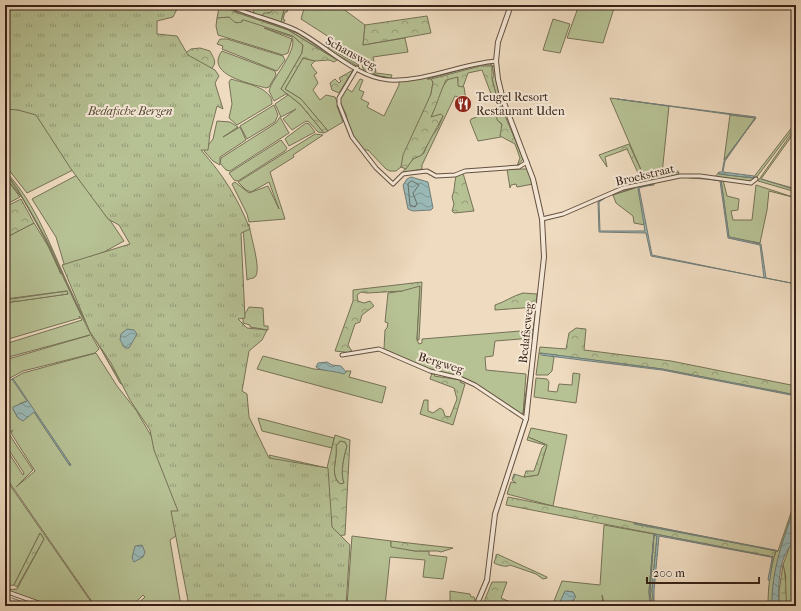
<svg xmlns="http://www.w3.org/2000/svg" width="801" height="611" font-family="'IM FELL French Canon',serif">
<defs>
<pattern id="forest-crowns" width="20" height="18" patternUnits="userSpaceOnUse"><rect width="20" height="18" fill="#b6c194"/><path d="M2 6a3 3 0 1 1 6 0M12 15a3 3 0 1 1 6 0" fill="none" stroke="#959c78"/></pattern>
<pattern id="wetland-marsh" width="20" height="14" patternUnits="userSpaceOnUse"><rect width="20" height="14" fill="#b6c194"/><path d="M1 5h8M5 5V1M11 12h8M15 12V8" fill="none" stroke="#959c78"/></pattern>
<pattern id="park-tufts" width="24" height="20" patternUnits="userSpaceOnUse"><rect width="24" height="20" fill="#b6c194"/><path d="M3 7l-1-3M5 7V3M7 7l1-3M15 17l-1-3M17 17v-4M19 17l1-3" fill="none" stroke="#959c78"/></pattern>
<pattern id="water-waves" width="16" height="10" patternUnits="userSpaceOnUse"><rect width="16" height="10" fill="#9abab8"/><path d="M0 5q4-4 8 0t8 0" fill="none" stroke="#7e9795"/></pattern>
</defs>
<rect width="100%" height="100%" fill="#efdbc0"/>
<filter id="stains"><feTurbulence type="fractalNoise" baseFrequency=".005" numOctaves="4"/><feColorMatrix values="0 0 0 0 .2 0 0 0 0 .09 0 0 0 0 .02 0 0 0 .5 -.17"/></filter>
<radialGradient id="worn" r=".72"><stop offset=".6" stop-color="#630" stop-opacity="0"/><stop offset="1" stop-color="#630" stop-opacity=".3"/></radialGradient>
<path fill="#b6c194" stroke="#767256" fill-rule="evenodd" d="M256 5H278L270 13H267L281 22 285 5H289L287 12H285L283 19 285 20 284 22 282 23 237 8 253 13Z
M305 5H338L365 25 363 45 405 38 408 52 373 57 376 72 364 66 376 73 392 75 391 78 379 76 363 69 362 64 325 44 324 45 359 65 357 66 324 47 329 37 301 19Z
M579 5H615L603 43 567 38Z
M236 10 299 34 341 62 288 30 235 12Z
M223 17H230L236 23 244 19 273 29 293 36 303 45 302 53 281 89 300 104 324 133 318 132 309 122 306 121 292 130 283 119 296 109 281 117 275 104 288 95 286 94 274 101 269 91C272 78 298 51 292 37L264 28 292 39 288 53 283 55 218 35 216 26 217 18Z
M553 19 570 24 560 53 543 50Z
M220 39H227L283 56 285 60 277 71 222 49 223 46 217 44Z
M222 51 275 71 276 75 269 87 266 88C252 84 204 75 222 51Z
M303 58 315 61 311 65 317 73 314 75 318 83 313 90 320 100 326 95 335 97 345 121 337 106 343 122 328 131 301 99 285 89Z
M490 63 495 68 499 95 497 98 492 79 494 76 492 65H479L427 79H431L433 82 431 94 401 167 396 171H390L386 169 368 150H363L350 132 346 114 340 102V98L346 88 352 92 360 79 363 80 359 90 364 92 361 99 369 103 367 107 384 116 399 85V81L477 64Z
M454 76 458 77V82L464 87 466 100 455 96 422 165V169L402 173 413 159 424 153 429 140 438 128 443 116 431 117C437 105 440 81 454 76Z
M231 79C243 83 273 87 272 104L237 125 229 118 232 104 229 82Z
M610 98 669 106 662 174 648 177V179L679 172 678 175 631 185 630 183 645 179Z
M274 105 278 115 275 122 247 139 240 126Z
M5 108C17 109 26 112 38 114L75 169 27 193 5 165Z
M498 109 499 122 502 124 501 137 478 141 470 121 471 119Z
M730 115 756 118 724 160Z
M280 117 289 133 230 171 226 170 220 163 221 158 276 123Z
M217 121 230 122 238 127 223 137 240 127 246 140 220 157V165L213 161 204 151 213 139Z
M796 122V125L756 178 751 182 715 177 719 172V174L753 178Z
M306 123 309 124 315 132 289 146 285 139 287 137Z
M796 127V130L761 179 796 189V192L758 181Z
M315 134 323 135 293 155 294 157 270 172 285 219 249 222 247 214 232 184 235 182 249 193 268 186 279 209 269 182 251 192 246 190 238 182Z
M281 140 287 148 285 151 238 181 234 180 229 173Z
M507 169H528L533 184 517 187 516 184 511 185 510 188Z
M5 171C37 204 52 251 71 291 85 323 103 353 121 382L127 388 120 383 78 308 49 244 17 188Z
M5 173C46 226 66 292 99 349L95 353 23 371 10 378 9 375 5 379V360L90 335 5 358V344L82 320 79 316 80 318 5 340V303L68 294 67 291 5 299V238L34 223 48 246 61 274 49 246 23 199 6 178 20 197 5 205Z
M79 174 124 241 104 252 65 267 56 237 32 199Z
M690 176 723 180 727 196 739 199 738 210 731 211 733 220H752L756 185 796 198 769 191 767 210 760 243 729 237 721 180 689 178Z
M654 182V185L638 187 645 225 634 223 633 216 616 203 613 195 635 188 612 195V193Z
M249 224C250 235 262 270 255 277 253 279 250 278 247 280L243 228Z
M413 286H420L417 340 419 344 422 343V339L533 330 532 336 539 288 533 338 495 341 493 356 485 357 486 370 526 374 523 414 529 370 525 416H523L461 377 434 371 384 349 385 330 387 328 388 323 385 322 388 293 402 291Z
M249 307 263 308 264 326H268V330L250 327V325L243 323V317Z
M96 353 117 386 136 410 157 446 179 510 180 533 170 540 181 606H135L145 597 143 595 132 606H95L5 476V447L23 475 24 473 5 444V437L9 434 33 470 16 487 35 471 11 433 13 430 5 435V383L23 373ZM27 401 71 465 70 466 34 412 18 418 13 409 21 403Z
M539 353 554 357 552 371 548 375H536Z
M263 356 314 369 346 372V371H351L349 377 386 387 382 403 257 369Z
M573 373 580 374 576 403 534 397 536 378 547 379 549 382 548 391 557 392 559 384 572 385Z
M258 418 334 438 332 448 262 431Z
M531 428 567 435 553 506 507 494 511 482 516 483 512 480 514 474 524 477 538 475 547 445 528 437Z
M340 441 345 442 347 446C344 457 340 472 344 483L340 484C329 474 338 459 336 446Z
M5 478 94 606H50L5 590 17 589 44 539 40 533 14 585 5 586Z
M796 498V503C784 537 773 569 772 606H768C768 587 770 569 776 551H778Z
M604 525 654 534 649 591 650 606H605L602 595 603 606H566L574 600 573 592 567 591 558 606H552L562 581 600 585Z
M352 536 391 541V546L415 551H429V555L447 557 443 579 423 577 425 560 390 557 385 606H347Z
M796 541V571L792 583 795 606H787L784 589 786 577 783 565 790 545Z
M450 591 470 594 471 597H474L476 602 474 606H450Z"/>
<path fill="url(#forest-crowns)" stroke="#767256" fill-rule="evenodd" d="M216 5H221L235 12 288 30 337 60 334 62 329 60 315 61 303 58 285 89 301 99 328 131 324 133 300 104 281 89 302 53 303 45 293 36 244 20H242V22C234 24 234 21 229 17L217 18 219 8Z
M278 5H285L281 22 262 16 264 13H270Z
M427 16 431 33 363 45 365 25Z
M200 48 210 51C214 59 218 63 210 70L180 57 191 49Z
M480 66H492V79L497 98 493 99 482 70 468 73 463 87 458 86V77L446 80C440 92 437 105 431 117L441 114 443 116 422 155 413 159 406 169 401 167 403 155 431 94 433 82 431 79Z
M353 70 339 93 332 90 330 83 335 79 339 83 341 81 339 78Z
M499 101 523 159 517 166 520 158 515 144 500 136 502 124 497 120 496 103Z
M629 144 645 179 638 181 639 175 627 149 605 157 607 167 599 155Z
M463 173 474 211 454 213 452 211 454 204 452 197C455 190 454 184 456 176Z
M21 199 34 223 5 238V207Z
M422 282 419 340H417L420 286 402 291 367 293 361 292 357 295 358 301 364 303 370 301 374 306 362 315 360 322 355 324 348 345 353 353 335 351 353 301V290Z
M67 291 68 294 5 303V300Z
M523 293 537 294 536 307 495 310V305C505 302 512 296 523 293Z
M576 328 586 329 584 350 671 361 796 386V395L662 369 539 353 540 347 566 349 569 333Z
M432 373 435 375 434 376 461 380 460 382 465 384 453 425 420 414 424 400H428V411L433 413 440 408 443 410 445 416 450 417 457 399 454 388 430 379Z
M335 435 350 440 345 535 333 536 285 489 269 455 327 468ZM340 441 345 442 347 446C344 457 340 472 344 483L340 484C329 474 338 459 336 446Z
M528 437 547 445 538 475 524 477 526 471H534L542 448 545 445 527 440Z
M508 497 776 551 774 557 506 505Z
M40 533 44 539 17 587 14 585Z
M654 535 657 536 652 590 654 606H652L650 592Z
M391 541 453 548 441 552 438 551H415L391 547Z
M497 554 547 577V578L543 579 536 574 510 565C507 568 498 565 494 563Z
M492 582H507L501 598 519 606H503L495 602 493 606H485L483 604Z"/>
<path fill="url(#wetland-marsh)" stroke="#767256" d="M783 565C787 577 785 593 787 606H779V591Z"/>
<path fill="url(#park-tufts)" stroke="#767256" d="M5 5H179L173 17 157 21V34L177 36 188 55 215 70 219 76 215 83 223 109 217 106 210 133 208 150H201C224 176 237 197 250 229L241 233 245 318 238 319 247 328 267 330 262 340 249 351 242 391 247 394 249 417 269 458 328 468 332 527 350 545 346 606H189L171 511H178L154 450 150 430 130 400 111 363 90 332 62 265 130 244 119 225 108 219 71 169 36 115 18 110 5 109Z"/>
<path fill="url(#water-waves)" stroke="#727d78" d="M617 99 756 117 725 161 723 172 754 176 753 178 719 174V172H722L724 161 755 118Z
M411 177 428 182 433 208 431 210 413 211 408 209 403 185 407 179Z
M707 179 721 180V181L729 237 761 244 766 278 796 284 651 256 646 233 599 232 598 202 605 198 599 202 600 231H645L638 188V187L653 184 639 188 652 255 764 278 760 245 728 238 720 181Z
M127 329 134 330 137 334 129 348H125L120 340 121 334Z
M541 353 662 369 796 395V396L662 370 541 355Z
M327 362 332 365 341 366 346 372 344 374C336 371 320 371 316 367L318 363Z
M12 379H13L18 386 71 465 70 466 34 412 23 421 18 418 13 409V407L27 401Z
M796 503V541C778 553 778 587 779 606H772C771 570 784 537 796 503Z
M634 523 775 550 778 551 634 524Z
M654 534 773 557 770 580 769 581 768 579 772 559 771 557 659 536 654 591V606L652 590 657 536 654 535 650 587V606L649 591Z
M142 545 145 552 143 557 134 562 132 558 135 546Z
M565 591 573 592 576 597 566 606H558Z"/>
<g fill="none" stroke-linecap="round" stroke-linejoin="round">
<path stroke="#686e68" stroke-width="1" d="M412 181 419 185 413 193 417 204 415 207 410 205 408 184Z"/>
<path stroke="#727d78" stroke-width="1" d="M667 173 678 171
M761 179 796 190
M513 479 515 475
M496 558V555
M12 598 34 606"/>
<defs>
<path id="minor" d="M227 5C249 15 274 20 296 30 324 44 356 78 389 80 425 82 460 64 496 61
M357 68 339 98V104L352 137 376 168 393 184 403 174 410 173 427 171 436 176 455 175 465 171 519 167 527 162
M542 219 563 214 623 188 680 176H700L751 183 756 179
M342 355 379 349 430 371 460 378 475 385 526 419
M5 591 47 606"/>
<path id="tertiary" d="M476 606 487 580 495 514 526 419 544 257 542 219 533 179 503 100 498 79 496 61 498 42 511 5"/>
</defs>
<use href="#minor" stroke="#645041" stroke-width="5"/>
<use href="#tertiary" stroke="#645041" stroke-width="6"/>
<use href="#minor" stroke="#f5e8d6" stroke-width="3"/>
<use href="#tertiary" stroke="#f5e8d6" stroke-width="4"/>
</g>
<defs>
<symbol id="restaurant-disc" viewBox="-11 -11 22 22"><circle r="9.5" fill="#8f2418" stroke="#f5e8d6"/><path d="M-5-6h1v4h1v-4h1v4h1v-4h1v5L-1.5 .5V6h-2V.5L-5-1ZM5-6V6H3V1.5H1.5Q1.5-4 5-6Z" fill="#fff"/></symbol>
</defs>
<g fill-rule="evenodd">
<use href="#restaurant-disc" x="453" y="94" width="20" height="20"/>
</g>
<g text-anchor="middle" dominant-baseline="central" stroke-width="4" stroke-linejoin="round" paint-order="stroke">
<g font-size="12" fill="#362217" stroke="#f5e8d6">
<text transform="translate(351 53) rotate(29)">Schansweg</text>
<text transform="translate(645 175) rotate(-13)">Broekstraat</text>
<text transform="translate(526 333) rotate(-84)">Bedafseweg</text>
<text transform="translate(441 363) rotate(17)">Bergweg</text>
</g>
<g font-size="12" fill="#362217" stroke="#f5e8d6" text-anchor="start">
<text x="476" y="97">Teugel Resort<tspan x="476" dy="14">Restaurant Uden</tspan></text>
</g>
<g font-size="12" font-style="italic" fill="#564a36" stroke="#f5e8d6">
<text x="130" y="111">Bedafsche Bergen</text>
</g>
</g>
<rect width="801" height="611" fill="none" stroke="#efdbc0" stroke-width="20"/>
<rect x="6" y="6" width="789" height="599" fill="none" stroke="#362217" stroke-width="2"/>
<rect x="10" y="10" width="781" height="591" fill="none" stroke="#362217"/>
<path d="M647 577v6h112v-6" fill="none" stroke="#362217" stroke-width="2"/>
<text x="653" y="577" font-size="12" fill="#362217" stroke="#f5e8d6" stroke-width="3" paint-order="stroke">200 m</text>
<rect width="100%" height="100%" filter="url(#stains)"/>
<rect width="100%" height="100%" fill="url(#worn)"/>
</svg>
